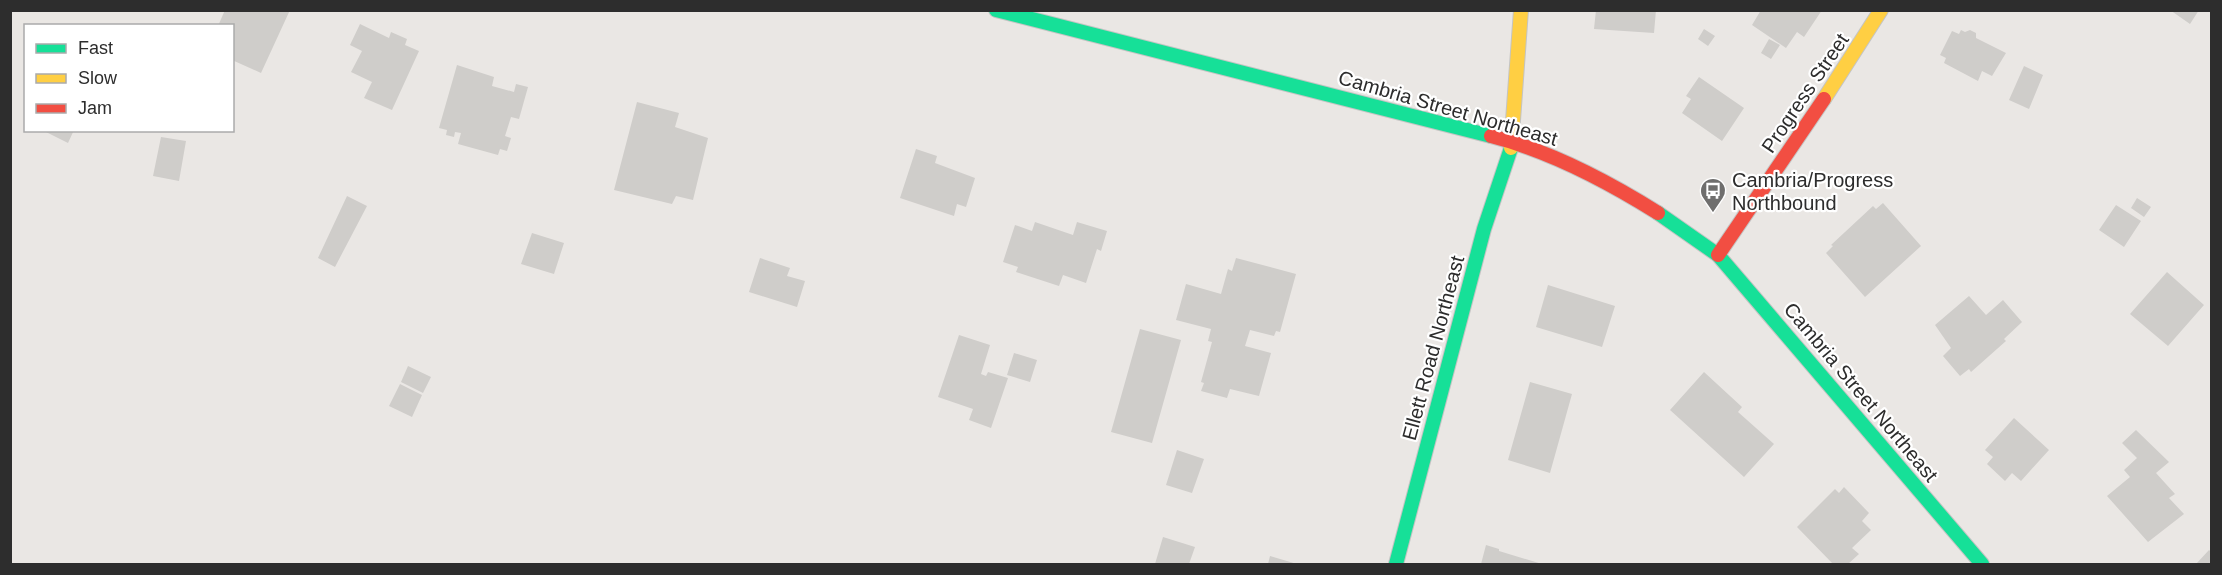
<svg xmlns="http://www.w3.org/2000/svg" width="2222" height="575" font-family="Helvetica,sans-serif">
<rect width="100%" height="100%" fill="#eae7e4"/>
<path fill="#cfcdca" d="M225 10H290L261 73 232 60V26H218Z
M1596 10H1656L1654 33 1594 29Z
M1761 10H1822L1804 37 1797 32 1786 48 1752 25Z
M2170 10H2199L2190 24Z
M360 24 389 38 391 32 407 39 405 45 419 51 392 110 364 98 372 82 351 72 362 51 350 45Z
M1704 29 1715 36 1708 46 1698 39Z
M1961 30 1965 32 1970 30 1976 33V38L2006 53 1992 76 1982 71 1978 81 1944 63 1946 58 1940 55 1952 31 1959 34Z
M1769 39 1780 45 1771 59 1761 53Z
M457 65 494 77 492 86 514 92 516 84 528 87 519 119 511 117 505 136 511 138 507 151 500 149 498 155 458 144 461 133 455 132 454 137 446 135 447 130 439 128Z
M2024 66 2043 75 2029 109 2009 100Z
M1699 77 1744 108 1722 141 1682 113 1691 99 1686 96Z
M637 102 679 113 675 127 708 138 693 200 676 196 672 204 614 190Z
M42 130H74L68 143Z
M161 137 186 141 179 181 153 176Z
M916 149 937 156 935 163 975 178 966 207 957 204 954 216 900 198Z
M347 196 367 206 335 267 318 258Z
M2137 198 2151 207 2144 217 2131 208Z
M1883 203 1921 246 1865 297 1826 253 1833 246 1831 245 1873 206 1876 209Z
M2116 205 2141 221 2124 247 2099 230Z
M1035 222 1073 235 1077 222 1107 231 1101 251 1097 249 1086 283 1063 275 1059 286 1016 272 1018 267 1003 262 1015 225 1032 231Z
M532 233 564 243 554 274 521 264Z
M760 258 790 268 787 276 805 281 797 307 749 292Z
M1236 258 1296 274 1280 332 1276 331 1274 336 1250 330 1245 346 1271 353 1259 396 1230 389 1227 398 1201 391 1204 383 1201 382 1212 342 1208 341 1211 329 1176 320 1186 284 1221 294 1228 269 1232 271Z
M2167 272 2204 305 2168 346 2130 314Z
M1548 285 1615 306 1602 347 1536 327Z
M1969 296 1986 315 2003 300 2022 322 2004 339 2006 341 1971 372 1969 369 1960 376 1943 356 1951 348 1935 325Z
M1140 329 1181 340 1152 443 1111 432Z
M959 335 990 345 981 374 986 376 988 372 1008 378 991 428 969 420 973 409 938 397Z
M1014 353 1037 360 1030 382 1007 375Z
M408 366 431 377 423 393 401 382Z
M1704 372 1742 407 1738 412 1774 444 1744 477 1670 410Z
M1530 382 1572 394 1550 473 1508 460Z
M400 384 422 395 412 417 389 406Z
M2014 418 2049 450 2021 481 2012 473 2005 481 1987 464 1993 457 1985 450Z
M2136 430 2169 462 2156 473 2175 494 2169 498 2184 514 2148 542 2107 496 2130 477 2124 470 2137 458 2122 443Z
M1177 450 1204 459 1192 493 1166 485Z
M1844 487 1869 513 1862 521 1871 530 1852 548 1859 554 1848 564H1833L1797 527 1835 489 1839 493Z
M1163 537 1195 547 1189 564H1155Z
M1486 545 1499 549V551L1542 564H1481Z
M2209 550 2212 553V564H2196Z
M1270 556 1297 564H1268Z"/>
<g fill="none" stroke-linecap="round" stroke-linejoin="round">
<defs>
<path id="fast" d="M996 10 1491 136
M1658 213 1718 255 1982 564
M1396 564 1484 229 1511 148"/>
<path id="slow" d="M1824 99 1881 10
M1511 148 1521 10"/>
<path id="jam" d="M1491 136C1550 151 1607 181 1658 213
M1718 255 1824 99"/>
</defs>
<use href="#fast" stroke="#c4c4c3" stroke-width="16"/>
<use href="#slow" stroke="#c4c4c3" stroke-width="16"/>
<use href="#jam" stroke="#c4c4c3" stroke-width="16"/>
<use href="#fast" stroke="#16e098" stroke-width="14"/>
<use href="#slow" stroke="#ffcf43" stroke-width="14"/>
<use href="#jam" stroke="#f24e42" stroke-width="14"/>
</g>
<defs>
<symbol id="bus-pin" viewBox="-11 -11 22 30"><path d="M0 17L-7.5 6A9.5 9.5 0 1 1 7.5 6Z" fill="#6f6e6d" stroke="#fff"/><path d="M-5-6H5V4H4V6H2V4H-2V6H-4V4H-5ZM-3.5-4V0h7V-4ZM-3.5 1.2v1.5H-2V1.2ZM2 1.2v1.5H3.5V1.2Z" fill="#fff"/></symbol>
</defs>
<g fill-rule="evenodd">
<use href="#bus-pin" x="1698" y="176" width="30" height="40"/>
</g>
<g text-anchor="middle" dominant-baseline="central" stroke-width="4.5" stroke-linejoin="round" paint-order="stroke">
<g font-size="20" fill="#2d2d2d" stroke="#fff">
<text transform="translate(1805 93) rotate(-56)">Progress Street</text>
<text transform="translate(1448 108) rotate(16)">Cambria Street Northeast</text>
<text transform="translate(1433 348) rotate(-75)">Ellett Road Northeast</text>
<text transform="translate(1861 392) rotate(50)">Cambria Street Northeast</text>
</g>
<g font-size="20" fill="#2d2d2d" stroke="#fff" text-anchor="start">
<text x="1732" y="180">Cambria/Progress<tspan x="1732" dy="23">Northbound</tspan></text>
</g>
</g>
<rect width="2222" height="575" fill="none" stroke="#2d2d2d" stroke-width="24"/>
<rect x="24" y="24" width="210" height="108" fill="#ffffff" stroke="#ababab" stroke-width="1.5"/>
<rect x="36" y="44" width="30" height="9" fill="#16e098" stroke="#ababab" stroke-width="1.5"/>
<text x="78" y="54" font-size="18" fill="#2d2d2d">Fast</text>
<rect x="36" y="74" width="30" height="9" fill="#ffcf43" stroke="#ababab" stroke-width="1.5"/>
<text x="78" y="84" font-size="18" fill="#2d2d2d">Slow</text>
<rect x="36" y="104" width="30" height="9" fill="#f24e42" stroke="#ababab" stroke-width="1.5"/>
<text x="78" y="114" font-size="18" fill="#2d2d2d">Jam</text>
</svg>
